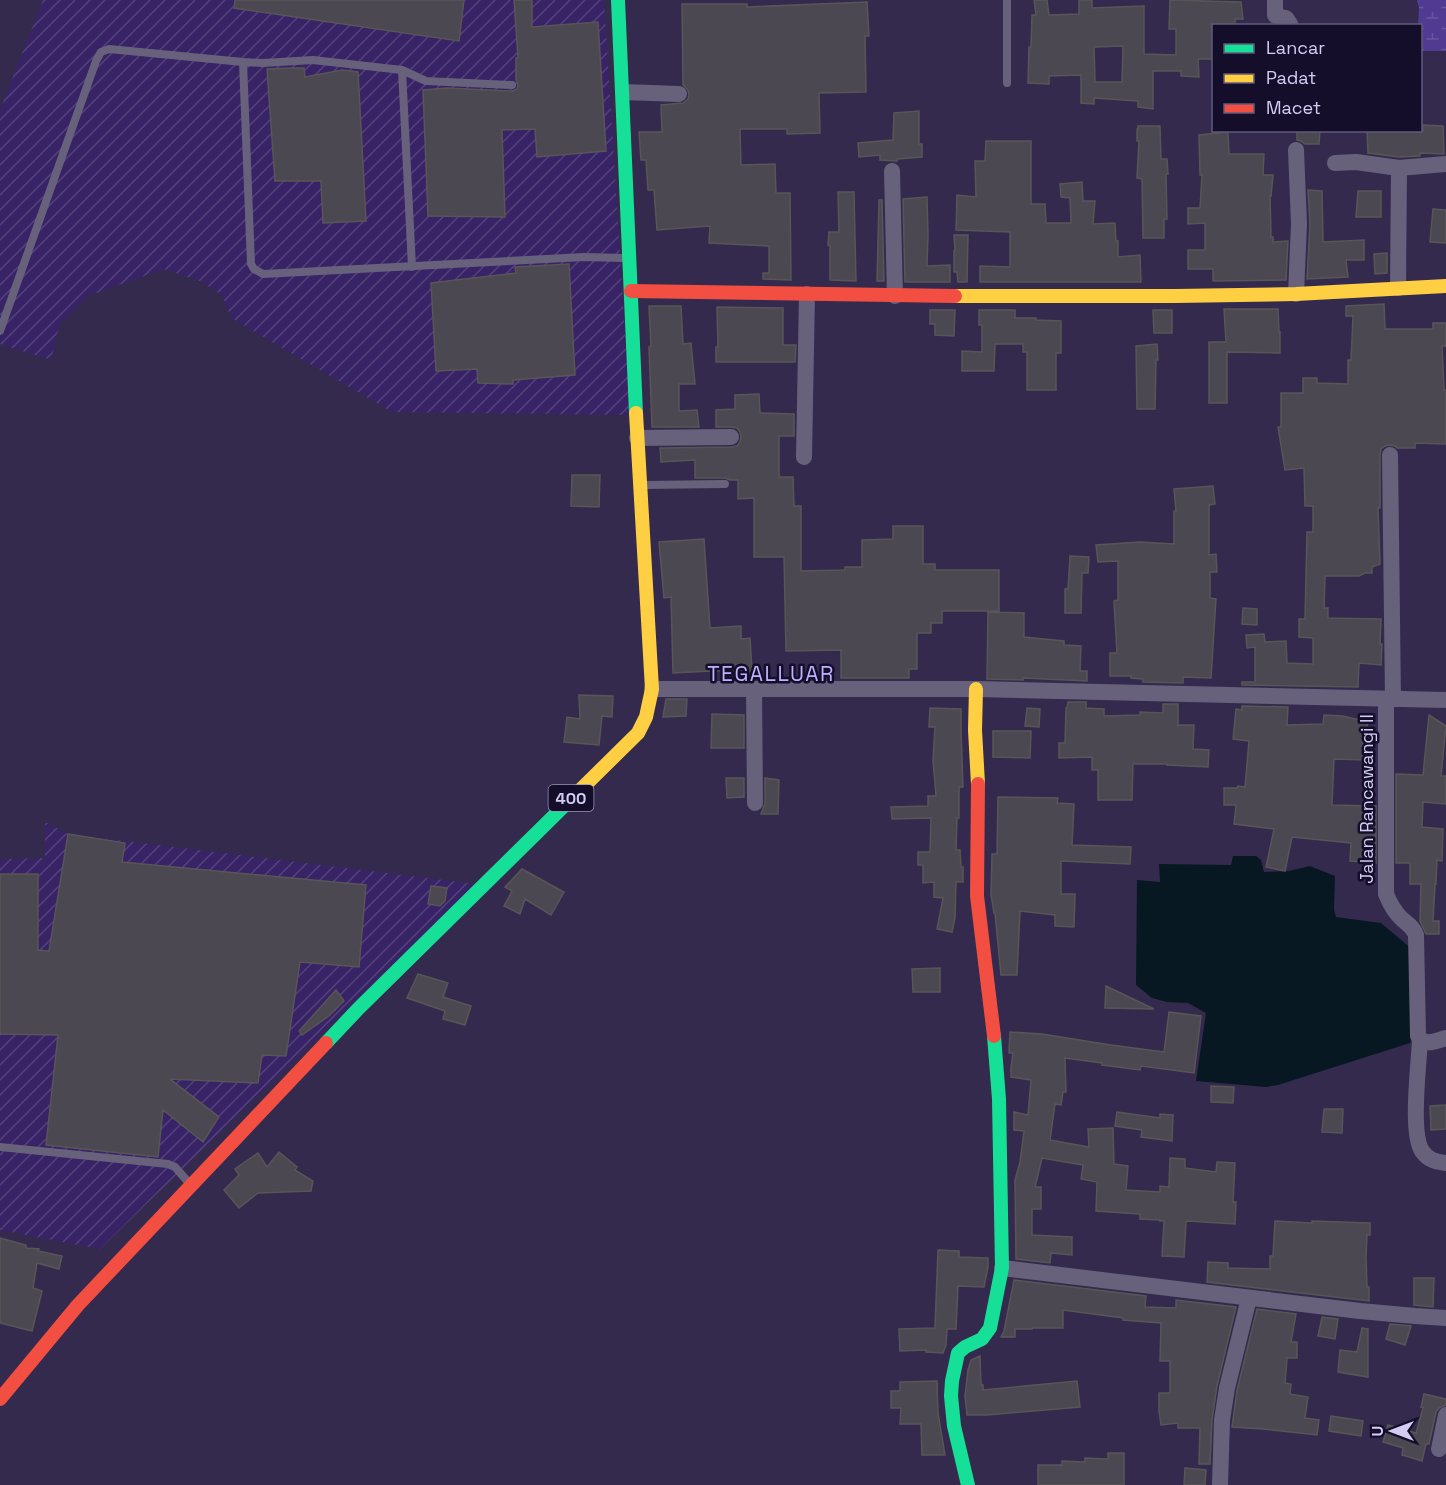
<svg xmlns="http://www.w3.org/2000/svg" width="1446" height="1485" font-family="'Space Grotesk',sans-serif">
<defs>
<pattern id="industrial-furrows" width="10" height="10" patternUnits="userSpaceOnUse" patternTransform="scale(1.5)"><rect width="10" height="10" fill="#372365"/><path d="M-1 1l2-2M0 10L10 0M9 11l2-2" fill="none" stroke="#53427c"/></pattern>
<pattern id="wetland-marsh" width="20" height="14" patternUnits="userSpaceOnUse" patternTransform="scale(1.5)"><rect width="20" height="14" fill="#513a91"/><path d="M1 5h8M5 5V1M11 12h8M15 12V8" fill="none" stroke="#6955a1"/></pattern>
</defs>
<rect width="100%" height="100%" fill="#342a4d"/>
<path fill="url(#industrial-furrows)" d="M43 0H604L630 415 392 412 231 318 222 295 202 282 164 269 88 296 60 323 51 360 0 344V110Z
M45 822 68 834 476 884 100 1249 0 1230V859L45 858Z"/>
<path fill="url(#wetland-marsh)" d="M1417 0H1446V51H1421L1420 26 1418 25 1419 7Z"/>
<path fill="#081823" d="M1233 856H1256L1261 860 1264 872 1289 871 1310 866 1335 876 1334 909 1336 917 1381 923 1413 950V1033L1410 1043 1278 1085 1266 1087 1196 1081 1206 1013 1188 1003 1167 1002 1152 998 1136 985 1137 880 1160 882 1159 864 1231 865Z"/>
<path fill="#4b4852" stroke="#595557" stroke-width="1.5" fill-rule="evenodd" d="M235 0H464L459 41 234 8Z
M514 0H532V27L598 22 606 151 537 157 535 129 502 130 505 217 428 216 423 90 447 88 512 91 517 89 518 85 516 80V58H518Z
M1034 0H1047L1049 15 1079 14V0H1092V8L1144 6V54L1176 55V29H1169L1170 0 1241 2 1243 19H1235V26H1214V59H1198L1199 77 1181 76V71H1153V109L1138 107V101L1094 98V104L1081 103V75L1049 76V84L1028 83 1029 47H1031L1032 15H1036ZM1123 46 1122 82H1095L1094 47Z
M867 2 869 36H865L866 92 819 93 820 133 787 134V129H740L741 165 775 164 776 193H790L791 280 763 279V273H769V246L709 243 710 226 657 230 654 190H648L646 160H641L639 132H662L661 105 683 103 688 99 689 95 688 90 683 85 682 4H747V7Z
M292 68H304L305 77 342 70 358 72 366 221 323 223 321 181H275L267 69Z
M919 111V144H922V157L897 159V161L880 160V155L859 157 858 143 893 140 894 113Z
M1423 125 1443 126 1444 154 1420 153V156L1399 157 1368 153 1367 130H1423Z
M1138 126H1160L1161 159H1167L1168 174H1166L1167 219H1164V238H1143L1142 179 1137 178 1139 141H1137V129H1138Z
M1297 130H1320L1319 144H1305L1301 141 1297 140Z
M1228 132 1229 154H1264L1263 175H1273L1271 196H1270L1271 237H1273V242L1288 241 1286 280 1213 281V269H1188V250H1205V223L1188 224V208H1200L1202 175H1200L1199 135Z
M986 141H1031V204H1045L1046 223H1071L1070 198 1061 197 1060 184 1082 182 1083 201H1095L1093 224 1115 223 1116 241H1118V257L1140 255 1141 282H980V266L1010 267V232L956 230 957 195 976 197 975 161H985Z
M1308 190 1322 191 1323 242 1364 240V260H1346L1348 277 1307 279 1310 224Z
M1358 191H1381V217H1356Z
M838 192H854L856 281 830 280V246L828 245 829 232H839Z
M927 197 928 235 927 266 950 265V282H905L903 199Z
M879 200H882L884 281H877Z
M1433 209 1446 210V243L1430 242Z
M954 235H968L967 282H958L957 272H954V251H955Z
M1387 253V273L1375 274 1374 254Z
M569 264 575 375 513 380V384L478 383 477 369 436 371 431 283 516 273 515 267Z
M1384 304 1385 329H1433V323H1446V346H1442L1444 390H1446V444L1415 443V448H1397L1395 446 1389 445 1385 446 1381 449 1380 455V508H1378L1380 564 1372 567V573H1365L1359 576H1325L1324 608H1328V618L1381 619 1380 644H1382L1381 665 1359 663 1358 687 1242 685V682H1255V647L1247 648 1246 635 1264 634 1265 642 1286 641 1287 663 1313 664V638L1299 637V619H1305L1307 532H1313V506H1305L1304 468 1285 470 1278 427H1281V393H1303V378H1317V383L1348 384V360H1351L1353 316H1346V306Z
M649 306H681L683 344 691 343 695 384H679V411L697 410 699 427H652L649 347 651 346Z
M717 307 783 308V345H796L795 362H716V347H718Z
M1224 309H1278L1279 332H1280V353L1227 352V403H1209V342H1226Z
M930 310H955L954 336 935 335V324H930Z
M979 310H1015V318H1036V320L1061 321V353H1056V390H1027V352H1023V344H995L994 371H962V351L982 352V325H979Z
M1153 310H1172V333H1154Z
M1157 344 1158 360H1156L1155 409H1137L1136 346Z
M759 394 760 413 794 414V436H779V477H793L794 506H801V571L845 570V567H862V540L893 539V526H923V564H935V570H999V611H942V623H931V633H917V669H909V678H841V650L786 651 784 557H754V498L738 499V480H730L725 478H695V460L661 462 660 448 731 447 737 446 740 442 741 437 740 432 737 428 731 427H716V410L735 409V395Z
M572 475H600L599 507 571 506Z
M1213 486 1215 504 1209 505V555L1216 554 1217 572H1210V598L1216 599 1211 678 1183 677V683L1143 682V679L1131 678V676H1110V653H1117L1114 601 1118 600V561L1098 562 1096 545 1140 542 1174 544V511H1176L1174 489Z
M704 539 710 628 741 626V639L750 638 752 671 732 672V670L673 673 671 597 664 598 659 542Z
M1070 556 1089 557 1088 573H1082L1081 613H1065V589H1068Z
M1243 608 1257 609V625L1242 624Z
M988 612 1024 613V637L1064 641V645L1081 646 1080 671H1087V681L1023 678V680L987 679Z
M579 695 613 696 612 717 602 716 599 745 564 742 567 717 580 719Z
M666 699H687L686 716 663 717Z
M1068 702H1086V708L1104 709V716L1140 715V712L1163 713V704H1178V725H1194L1193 749 1209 750 1208 767 1167 765V764H1133L1132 800H1098V770H1092V757L1059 758V743H1065L1066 708H1067Z
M1242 706 1288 707 1287 725 1323 724 1324 715 1343 716 1368 722 1362 747H1367V760L1334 759 1332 805 1376 806V863L1350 861 1351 843 1292 837 1285 871 1266 867 1274 829 1234 824 1236 805H1224V788H1237L1238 786 1245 787 1249 741 1233 739 1236 709 1242 710Z
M930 708 961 709V730L963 787H959V818H957L956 850H960L961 867H963V882H956L955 918 952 932 937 929 943 898 934 897V882L923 883V865H918V852H930L931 818 892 819 891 807 928 806V796H936L933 760 935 727H929Z
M1027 708 1040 709 1039 727 1025 726Z
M712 714 744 715V748H711Z
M1429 715 1446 726 1441 776H1446V804L1423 802 1422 827 1443 829 1442 861 1437 860 1436 884H1435L1433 921H1439V934H1426L1420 921 1421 884H1410V863H1396V774L1423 775Z
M993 731H1031L1030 758 993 757Z
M726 778H744V797L727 798Z
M765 778 779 780 778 814H761L765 803Z
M998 797 1058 798 1057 803 1074 804 1072 845 1131 847 1130 864 1061 861V894H1075L1074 927 1055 926V915L1020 911 1017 975H1001L995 913H994L991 895 992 854H997Z
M68 834 125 843 122 862 366 885 359 967 300 962 286 1056 262 1055 258 1083 170 1079 219 1117 203 1142 163 1110 158 1157 46 1145 58 1035 0 1034V874H38V950L49 951Z
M522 869 564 892 551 915 525 899 520 914 504 906 512 891 505 887Z
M431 886 447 888 445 901 440 906 428 904Z
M940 968V992H913L912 969Z
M418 974 448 983 443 997 471 1006 465 1025 443 1019 445 1011 407 998Z
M1106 986 1154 1009 1105 1008Z
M336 990 344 1001 329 1016 302 1035 299 1031Z
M1169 1012 1201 1016 1194 1073 1141 1066 1140 1070 1102 1065V1063L1065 1058 1066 1092H1063L1061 1105 1055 1104 1050 1140 1089 1147 1088 1129 1113 1128 1114 1164 1128 1166 1126 1190 1160 1192V1186L1169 1187 1170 1158 1185 1159V1168L1216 1172 1217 1162 1235 1163 1233 1202H1236L1235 1224 1187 1221 1186 1222 1184 1257 1162 1256 1164 1221H1160V1220L1140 1219V1214L1096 1211 1097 1182 1081 1179 1083 1165 1042 1158 1035 1187H1041V1209H1032V1235L1072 1237V1255L1051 1253 1050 1263 1016 1259 1015 1180 1020 1162 1024 1131 1014 1130V1112L1028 1115 1031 1080 1011 1077V1067L1013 1053H1009L1010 1032 1042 1034 1111 1045 1164 1052Z
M1211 1086 1234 1087 1233 1103 1211 1102Z
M1446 1105V1129L1431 1130 1430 1106Z
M1324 1109H1343L1342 1133 1322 1132Z
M1117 1112 1160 1118V1114L1173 1115 1172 1141 1141 1137 1142 1130 1115 1126Z
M279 1152 297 1167 295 1170 313 1181 311 1191 258 1193 239 1208 224 1190 239 1175 235 1169 258 1153 267 1167Z
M1275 1221 1312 1223V1221L1370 1223V1235H1367L1366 1257 1367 1287H1369V1301L1207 1282 1208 1262 1228 1263V1268L1270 1269V1256H1273Z
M0 1238 26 1245V1248L39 1249 38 1251 62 1256 59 1269 37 1263 33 1288 42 1291 32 1331 0 1323Z
M938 1250 959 1251V1257L988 1258V1267L984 1287 958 1286 956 1329H947L946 1345 943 1353 926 1352V1350L900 1351 899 1329 935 1328Z
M1414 1278H1434L1433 1307 1414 1305Z
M1014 1280 1146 1296 1145 1307 1176 1308V1300L1236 1307 1217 1386 1212 1420 1210 1464H1199L1200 1428H1178V1423L1161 1425 1159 1411V1393H1170V1361H1160L1161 1323 1123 1320V1318L1063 1310V1328H1032V1329H1015V1337H1001L1004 1331Z
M1257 1309 1296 1314 1291 1342H1297V1358H1287L1285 1383 1291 1384 1290 1394 1308 1397 1305 1418 1319 1420 1317 1435 1263 1429 1232 1427 1237 1390Z
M1322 1317 1338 1319 1335 1339 1318 1336Z
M1390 1324 1411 1326 1405 1345 1386 1339Z
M1362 1328 1368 1329V1377L1338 1372 1340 1350 1357 1352Z
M980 1356 981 1385H983V1390L1077 1381 1080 1407 987 1415H967L965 1396 968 1370 971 1360Z
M937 1381 938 1413 945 1455H922L921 1424H900L901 1408H891V1391H900V1382Z
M1424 1394 1446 1399V1405L1439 1408 1436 1412 1429 1444H1426L1422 1461 1402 1455 1403 1448 1383 1442 1388 1425 1416 1433 1423 1408 1421 1407Z
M1331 1416 1363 1421 1361 1436 1329 1431Z
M1108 1453H1124V1485H1038V1465H1062V1461L1085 1462V1458L1108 1459Z
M1185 1468 1206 1470 1205 1485H1184Z"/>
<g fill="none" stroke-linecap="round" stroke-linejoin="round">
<path stroke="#68617c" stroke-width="8" d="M243 62 263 63 313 60 402 70 412 267
M402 70 426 81 512 85
M1007 83V0
M0 331 96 61 101 52 109 49 243 62 251 264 254 269 263 274 584 257 624 258
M644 485 725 484
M0 1147 168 1164 175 1167 189 1183"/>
<path stroke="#68617c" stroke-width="16" d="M1275 0V15L1276 16 1286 18 1290 24
M623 92 679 94
M1296 150 1299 224 1296 294
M1335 163 1356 162 1399 168
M892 171 895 296
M1398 288 1399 168 1446 164
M637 438 731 437
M1390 455 1393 699
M804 457 807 294
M652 689H976L1446 700
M754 689 755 803
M1386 699V894C1390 904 1395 913 1403 920 1409 925 1413 927 1416 935L1418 1036C1425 1047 1436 1041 1446 1038
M1420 1040C1419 1063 1410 1133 1422 1151 1428 1160 1436 1162 1446 1163
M1002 1268 1360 1311 1415 1316 1446 1318
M1439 1449 1446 1415
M1220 1485 1222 1420 1227 1388 1249 1298"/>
<path stroke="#16e098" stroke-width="14" d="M618 0 636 413
M326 1043 358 1009 567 803
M968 1485 954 1426 951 1396 952 1381 958 1353 965 1347 982 1339 990 1328 1002 1268 999 1099 994 1036"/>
<path stroke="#ffcf43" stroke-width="14" d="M955 296H1175L1296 294 1446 286
M976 689 975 730 978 784
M567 803 638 733 646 717 652 689 636 413"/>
<path stroke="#f24e42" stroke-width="14" d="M631 291 955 296
M978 784 977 896 994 1036
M0 1399 78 1305 326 1043"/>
</g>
<g text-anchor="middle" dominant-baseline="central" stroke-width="5" stroke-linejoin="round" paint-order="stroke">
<rect fill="#150e2a" stroke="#9a94b7" stroke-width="1.5" x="548.5" y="785" width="45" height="26" rx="4.5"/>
<g font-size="16" font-weight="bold" fill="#d3cdf4">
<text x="571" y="798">400</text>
</g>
<g font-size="18" fill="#d3cdf4" stroke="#150e2a">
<text transform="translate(1366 799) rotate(-90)">Jalan Rancawangi II</text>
</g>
<g font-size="21" letter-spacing="1.5" fill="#beb1fe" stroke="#150e2a">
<text x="771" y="673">TEGALLUAR</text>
</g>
</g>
<rect x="1212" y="24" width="210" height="108" fill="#150e2a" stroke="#615a7b" stroke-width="1.5"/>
<rect x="1224" y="44" width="30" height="9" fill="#16e098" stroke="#615a7b" stroke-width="1.5"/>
<text x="1266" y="54" font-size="18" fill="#d3cdf4">Lancar</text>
<rect x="1224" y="74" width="30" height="9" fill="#ffcf43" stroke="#615a7b" stroke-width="1.5"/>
<text x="1266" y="84" font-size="18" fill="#d3cdf4">Padat</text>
<rect x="1224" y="104" width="30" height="9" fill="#f24e42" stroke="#615a7b" stroke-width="1.5"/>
<text x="1266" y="114" font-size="18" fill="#d3cdf4">Macet</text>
<g transform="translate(1392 1431) rotate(270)" stroke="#150e2a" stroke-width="4.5" paint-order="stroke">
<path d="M0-4.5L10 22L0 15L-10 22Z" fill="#d3cdf4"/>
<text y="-9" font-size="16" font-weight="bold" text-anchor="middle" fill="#d3cdf4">U</text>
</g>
</svg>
